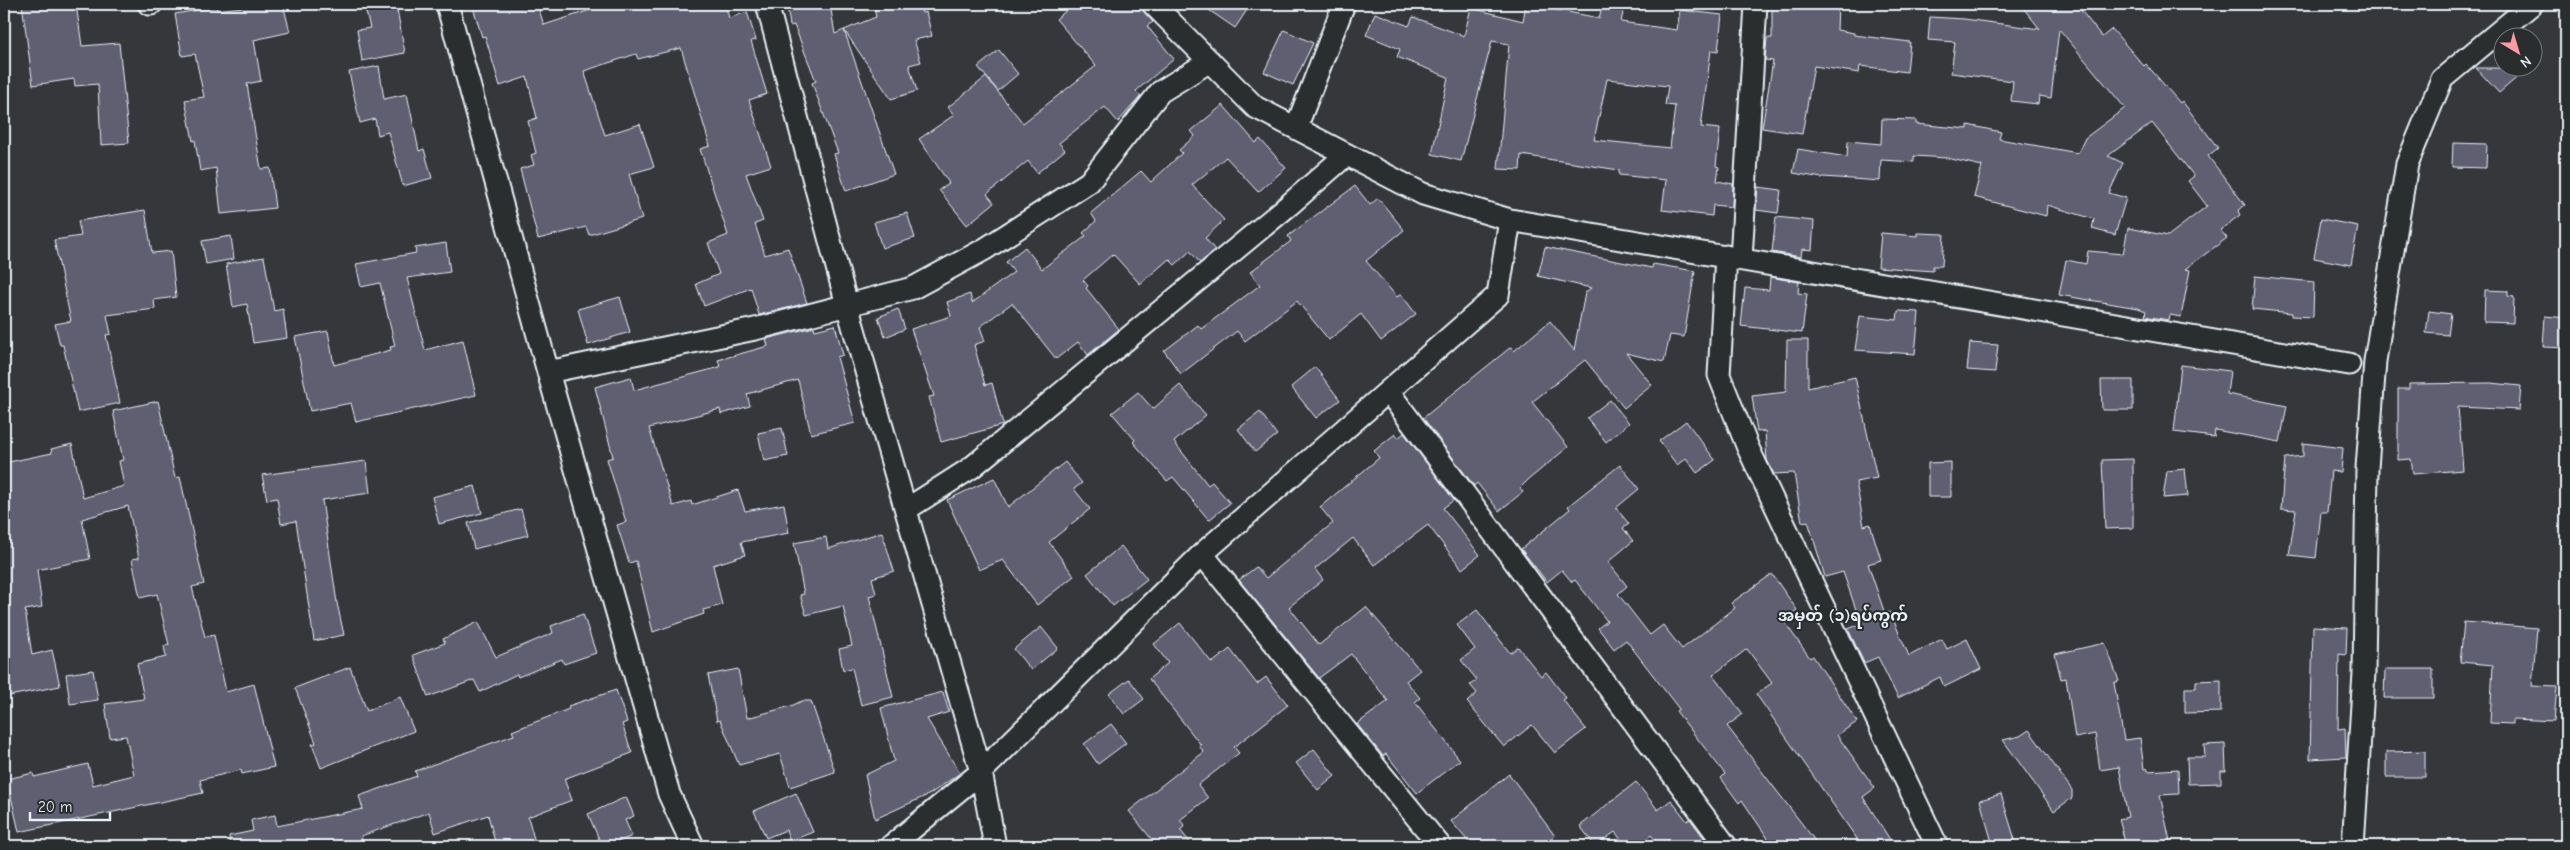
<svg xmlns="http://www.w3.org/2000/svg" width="2570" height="850" font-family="'Comic Neue','Noto Sans Myanmar',sans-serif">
<rect width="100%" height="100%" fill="#35373b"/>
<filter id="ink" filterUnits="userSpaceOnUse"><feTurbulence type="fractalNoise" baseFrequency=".02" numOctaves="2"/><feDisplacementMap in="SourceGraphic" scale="10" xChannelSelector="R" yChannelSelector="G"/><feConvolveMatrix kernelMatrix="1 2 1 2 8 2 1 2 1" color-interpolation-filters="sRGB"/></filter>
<g filter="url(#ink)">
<path fill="#605f71" stroke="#e8f1f8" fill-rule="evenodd" d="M22 4H76L82 46 119 43 129 143 101 145 98 84 75 86 74 79 33 85Z
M267 4H283L290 32 254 40 261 81 247 84 261 169 270 168 275 208 221 214 216 168 200 171 195 140 193 141 185 100 204 97 195 54 182 56 175 14 216 7 217 10Z
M364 4H396L405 53 362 61 357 30 370 28Z
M472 4H537L544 25 609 4H725L729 18 747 12 756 40 751 41 767 94 749 100 771 166 746 174 763 221 755 224 765 255 788 248 807 303 759 315 751 288 704 306 696 284 719 274 708 243 728 235 700 149 710 146 681 48 638 59 636 54 584 71 605 135 640 124 654 167 629 174 642 219 589 235 586 227 538 239 520 169 534 165 531 155 536 153 528 121 537 118 527 77 500 86 485 36 482 37Z
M787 4H830L835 34 844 30 894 174 846 191 834 154 838 153 812 83 816 81 794 25 790 26Z
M873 4H919L922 13 926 12 932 36 914 40 921 62 909 65 917 91 891 99 844 30 876 17Z
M1074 4H1141L1144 12 1153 22 1147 26 1174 59 1136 91 1141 96 1118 122 1105 107 1059 143 1065 150 1037 173 1028 161 987 194 994 203 967 225 939 190 949 183 919 139 954 115 948 107 986 77 1023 123 1096 66 1056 19Z
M1200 4H1251L1235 28Z
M1526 4 1599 18 1603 4H1625L1621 22 1677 30 1680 10 1722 15 1718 51 1711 50 1701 127 1720 129 1716 166 1719 167 1717 181 1733 184 1732 207 1713 205 1712 216 1662 210 1666 180 1619 175V170L1521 155 1520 170 1498 169 1509 44 1492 41 1461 161 1432 154 1448 77 1397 57 1400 49 1366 35 1375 13 1409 26 1413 17 1464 36 1471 8 1523 21ZM1607 79 1668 86 1665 105 1675 106 1670 148 1594 140Z
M1772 4H1838L1837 30 1854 33V35L1910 42 1907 72 1860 66 1859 73 1814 66 1802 134 1762 128 1773 61 1765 60 1767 38H1772Z
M2020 4H2076L2102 37 2112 29 2144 66 2146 64 2180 103 2182 101 2218 148 2208 156 2245 205 2238 211 2240 215 2220 230 2227 238 2185 269 2190 270 2181 317 2170 315 2169 320 2150 317 2145 316 2146 311 2138 308 2059 295 2066 260 2086 264 2088 251 2123 254 2128 228 2168 236 2207 206 2188 181 2194 176 2152 123 2108 156 2123 163 2109 193 2126 198 2115 235 2092 229 2094 219 2047 205 2046 216 1974 197 1982 166 1947 158 1914 156V162L1881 160 1880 181 1823 177 1822 178 1793 173 1798 149 1847 157 1848 141 1881 144 1882 119 1916 120V124L1968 129V125L2001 132 1999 139 2078 153 2085 138 2125 108 2059 29 2051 98 2039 96 2038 104 2011 101 2013 81 1951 73 1955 42 1928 40 1930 17 1964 19 2040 29Z
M1284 30 1313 43 1293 85 1264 72Z
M999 50 1018 74 998 91 978 67Z
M379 66 384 99 407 94 419 151 424 149 432 178 403 186 388 132 378 135 375 119 360 123 349 72Z
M2476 68H2528L2499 93Z
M1223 105 1256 143 1260 139 1286 168 1258 192 1226 157 1192 185 1224 220 1205 238 1215 250 1200 263 1190 251 1175 265 1169 259 1140 284 1113 254 1083 280 1088 286 1086 288 1119 329 1088 355 1078 342 1056 359 1012 303 980 327 985 341 974 345 985 385 992 383 1003 425 941 442 929 397 934 396 911 329 951 316 947 302 970 294 972 303 1014 272 1006 262 1025 247 1042 269 1086 236 1083 233 1096 221 1091 213 1141 171 1151 182 1182 153 1179 150 1195 136 1191 131Z
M2453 143 2487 144 2486 168 2452 167Z
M1355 186 1370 205 1378 198 1404 230 1366 261 1397 297 1401 294 1416 314 1381 341 1361 314 1329 340 1297 301 1245 341 1237 331 1181 374 1164 351 1198 325 1201 329 1260 285 1250 272 1291 241 1288 236Z
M1758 187 1781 190 1778 213 1756 210Z
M145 210 152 253 171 251 176 297 154 300 155 309 107 315 111 334 106 335 120 403 78 412 63 345H60L55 324 71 321 54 240 81 236 78 221Z
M907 213 915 238 882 248 874 222Z
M1776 217 1814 221 1812 250 1802 249 1801 257 1772 252Z
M2321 219 2358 226 2351 265 2314 258Z
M1881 233 1918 236V233L1944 234 1942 266H1933V271L1878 267Z
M231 236 234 259 206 264 202 241Z
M446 243 450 272 407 278 425 350 463 340 476 395 356 422 351 403 310 411 295 337 328 331 334 365 391 350 390 347 395 346 380 283 361 287 356 264 416 253 415 248Z
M1545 247 1652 268 1653 264 1695 271 1684 337 1670 335 1664 362 1626 353 1652 385 1624 408 1585 360 1532 402 1568 447 1528 480 1520 488 1523 492 1499 511 1477 483 1474 486 1423 418 1511 347 1514 351 1550 321 1574 350 1585 293 1591 288 1538 276Z
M264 257 274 311 283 309 287 338 253 343 247 304 233 307 226 264Z
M2255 276 2314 282 2313 317 2292 316V313L2252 309Z
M1770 277 1799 282 1798 293 1807 294 1802 333 1741 326 1745 288 1769 290Z
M2485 290 2508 291V296L2514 297 2513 323 2484 322Z
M620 297 630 332 588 345 578 309Z
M898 309 905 329 885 337 878 317Z
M1898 311 1919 312 1915 354 1855 350 1860 316 1897 320Z
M2429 311 2451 314 2448 335 2426 333Z
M2545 316 2566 318V348L2543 347Z
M835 325 843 355 837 357 855 423 811 434 798 380 747 394 750 406 721 414 720 409 649 428 673 506 691 501 692 505 738 490 745 511 784 504 789 533 741 542 745 555 713 565 722 605 703 610 704 614 653 632 636 561 629 563 617 525 626 522 607 459 613 457 595 387 631 377 634 390 720 367 718 360 768 346 766 339 814 327 815 330Z
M1787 340H1808V388L1855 377 1877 478 1856 482 1864 526 1870 524 1881 560 1868 564 1885 614 1890 612 1909 656 1942 639 1947 649 1967 639 1981 669 1944 687 1940 677 1898 698 1878 657 1864 663 1848 629 1861 624 1843 572 1825 577 1808 521 1802 522 1794 473 1774 474 1767 460 1765 431 1757 432 1752 396 1786 392Z
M1970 343 1998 345 1995 372 1967 370Z
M2181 365 2230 371 2227 394 2287 406 2280 442 2215 430 2214 437 2174 432Z
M1315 367 1340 400 1316 418 1291 387Z
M2101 380H2133V410H2102Z
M2491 383 2521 386 2519 410 2458 407 2463 470 2413 474 2411 459 2398 460V389H2409V384Z
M1180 385 1206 415 1174 442 1208 485 1212 482 1230 503 1209 520 1173 477 1167 481 1133 442 1135 440 1112 413 1138 392 1153 409Z
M1610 400 1629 423 1606 442 1587 418Z
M158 401 175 478 180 477 204 584 192 587 205 637 214 635 226 692 254 684 274 767 242 774 241 770 200 780 203 793 19 832 7 779 33 773 34 777 88 764 93 785 134 775 126 736 110 738 105 704 144 699 137 664 166 657 164 646 169 645 157 594 140 598 132 559 139 558 128 506 82 519 90 559 37 570 42 607 25 610 32 655 52 650 60 686 4 697V463L52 453 51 449 72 444 83 498 124 486 119 461 123 460 113 411Z
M1260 412 1277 435 1255 452 1238 429Z
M1686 421 1715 460 1697 473 1686 458 1677 465 1659 441Z
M782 428 788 456 764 461 758 433Z
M1404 433 1454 500 1443 508 1480 555 1462 569 1428 525 1374 565 1353 538 1315 569 1323 580 1289 607 1319 645 1366 607 1420 670 1406 681 1420 698 1415 702 1460 760 1417 793 1386 754 1383 756 1357 724 1388 701 1351 654 1319 678 1239 580 1256 567 1266 578 1333 523 1320 507 1379 458 1374 451 1395 434 1398 438Z
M2303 443 2343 448 2341 472 2331 471 2327 512H2321L2316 558 2289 555 2296 510 2281 509 2285 458 2303 456Z
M2133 459V528L2105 529 2102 460Z
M366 461 370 493 322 500 337 603 344 635 314 641 296 521 281 524 277 498 267 500 262 475Z
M1065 462 1082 483 1074 489 1090 509 1049 542 1074 576 1037 605 1003 560 979 570 947 500 994 478 1008 507Z
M1951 462V497H1928V463Z
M1620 465 1639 489 1616 508 1629 524 1623 528 1633 541 1608 562 1627 586 1618 594 1650 635 1663 625 1682 649 1735 608 1731 603 1772 574 1797 610 1783 620 1810 658 1813 656 1857 722 1837 735 1875 788 1863 797 1894 846H1862L1756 694 1772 683 1747 649 1713 675 1743 714 1727 726 1819 846H1773L1742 800 1739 803 1721 778 1725 774 1676 711 1679 709 1626 640 1614 649 1598 628 1607 621 1575 580 1572 582 1562 570 1547 582 1521 549 1570 509 1568 506Z
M2185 469 2188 496 2163 498 2167 471Z
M475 486 482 513 439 524 432 497Z
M521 509 528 535 474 549 468 523Z
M882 532 894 571 872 578 876 594 869 596 893 697 861 705 852 668 843 670 839 649 852 646 843 606 806 615 800 595 804 594 794 543 826 537 828 549Z
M1121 546 1147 579 1113 606 1087 574Z
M1477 610 1510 653 1518 647 1541 676 1546 672 1566 698 1563 700 1586 729 1555 753 1532 725 1504 747 1467 702 1477 693 1470 685 1477 680 1461 660 1475 649 1457 625Z
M583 614 596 653 564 664 562 659 518 677 517 674 480 692 474 680 428 697 413 655 445 643 443 639 478 622 496 657 553 633 551 626Z
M2464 622 2537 628 2532 686 2557 687 2554 721 2513 719V724L2490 723 2493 665 2460 662Z
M1180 623 1212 663 1230 649 1257 684 1266 677 1288 705 1234 747 1239 753 1198 785 1208 798 1180 820 1185 826 1180 830 1193 846H1157L1129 811 1204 752 1199 746 1201 745 1149 679 1168 663 1154 644Z
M2313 626 2347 628 2346 655 2339 654 2338 729 2345 728 2346 757 2310 759Z
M1041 627 1058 648 1031 670 1014 649Z
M2105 643 2119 681 2114 683 2124 740 2140 738 2144 769 2147 768 2148 771 2178 769 2179 794 2160 795 2171 846H2126L2119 819 2128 817 2119 767 2100 770 2095 734 2075 738 2066 678 2061 679 2055 654Z
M350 667 367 711 400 697 414 731 321 768 312 744 316 743 295 688Z
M738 669 747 718 791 706 802 701H811L835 772 790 787 780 754 739 765 720 720 717 721 708 675Z
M2385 669H2433V698H2384Z
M93 670 98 700 70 704 66 674Z
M1129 679 1144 699 1124 714 1109 694Z
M2221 680V712L2185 713V688H2196V681Z
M616 690 627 722 622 724 632 753 564 779 572 800 528 817 536 846H496L488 815 435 833 429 812 361 836 364 846H230L229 836 253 831 251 820 275 815 277 826 363 809 359 796 417 776 415 771 514 735 512 731 569 709 568 706Z
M943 692 949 712 927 719 960 773 930 794 875 819 865 775 894 761 881 708Z
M1111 724 1126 743 1098 764 1084 744Z
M2029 730 2072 790V798L2054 811 2003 740 2020 736Z
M2225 744 2226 771H2221V783L2188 784 2187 757H2205L2204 745Z
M1314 749 1335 776 1318 790 1296 763Z
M2425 751V777H2386V752Z
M1509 774 1555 836 1543 846H1472L1451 821Z
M1636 782 1658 810 1671 800 1687 821 1690 819 1710 846H1660L1651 835 1637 846H1626L1615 832 1595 846 1580 826Z
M796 793 813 832 790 841 786 830 766 838 754 811Z
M2001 794 2015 840 2006 846H1993L1980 800Z
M626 797 634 816 625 820 632 836 609 846H602L588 814Z"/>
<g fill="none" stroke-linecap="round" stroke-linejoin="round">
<defs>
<path id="minor" d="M149 4H151
M447 4 548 372 669 794 693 846
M767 4 847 305 981 772 995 846
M1153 4 1255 107 1423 194 1510 220 2349 364
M1296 128 1344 4
M1726 256 1719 375 1748 448 1937 846
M1741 259 1756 4
M548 372 755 329 913 288 985 249 1089 182 1160 92 1210 61
M1388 391 1726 846
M907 509 971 468 1289 205 1346 155
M1202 554 1440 846
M891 846 981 772 1202 554 1498 295 1510 220
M2353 846 2364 673 2367 468 2375 361 2407 164 2442 79 2532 4"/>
</defs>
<use href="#minor" stroke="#e8f1f8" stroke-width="25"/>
<use href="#minor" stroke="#2a2d2e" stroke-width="21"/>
</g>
</g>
<g text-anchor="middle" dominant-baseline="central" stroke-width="4" stroke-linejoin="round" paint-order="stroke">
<g font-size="16" font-weight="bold" fill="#e8f1f8" stroke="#2a2d2e">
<text x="1843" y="616">အမှတ် (၁)ရပ်ကွက်</text>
</g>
</g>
<rect width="2570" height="850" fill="none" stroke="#2a2d2e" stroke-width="20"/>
<rect x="10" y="10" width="2550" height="830" fill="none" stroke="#e8f1f8" stroke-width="2" filter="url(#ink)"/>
<g transform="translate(2518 52) rotate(142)"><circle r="24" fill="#2a2d2e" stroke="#767b7f"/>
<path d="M0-4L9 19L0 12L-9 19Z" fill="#ff9aa2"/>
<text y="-8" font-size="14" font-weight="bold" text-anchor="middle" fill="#e8f1f8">N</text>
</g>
<path d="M30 812v8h80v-8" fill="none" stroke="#e8f1f8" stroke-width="2.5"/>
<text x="38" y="812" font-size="15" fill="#e8f1f8" stroke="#2a2d2e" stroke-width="4" paint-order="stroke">20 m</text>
</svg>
